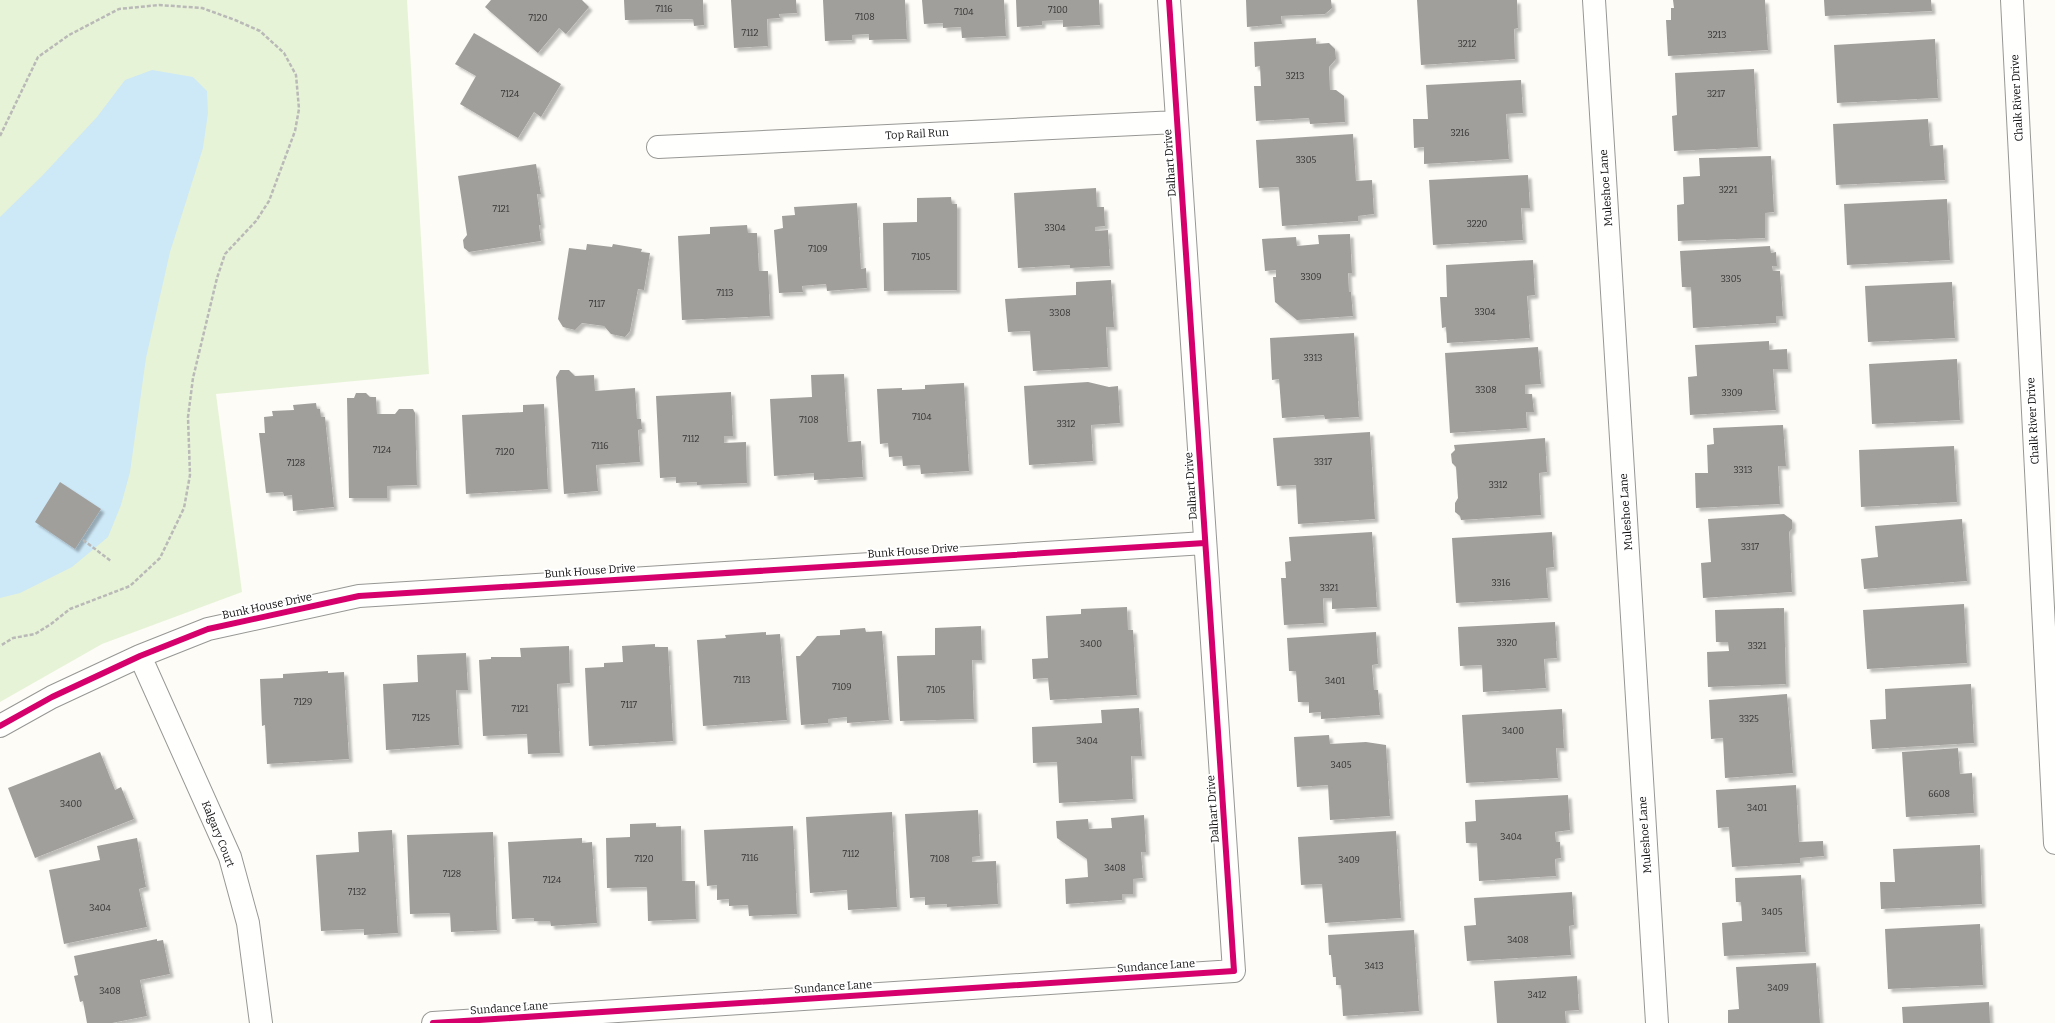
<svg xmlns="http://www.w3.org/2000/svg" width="2055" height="1023" font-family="Bitter,serif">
<defs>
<filter id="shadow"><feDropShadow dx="3.5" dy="3.5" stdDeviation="1" flood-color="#0004"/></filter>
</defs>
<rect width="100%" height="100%" fill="#fdfcf7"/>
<path fill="#e7f3d7" d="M0 0H407L429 374 216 394 242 592 102 644 0 702Z"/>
<path fill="#cde8f7" d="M152 70 193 77 207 91 208 113 203 148 170 252 146 358 130 472 121 505 108 537 72 567 20 593 0 598V217L42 176 97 117 125 80Z"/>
<path fill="#a19f9c" filter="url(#shadow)" d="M491 0H582L589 7 566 34 559 28 538 53 485 7Z
M624 0H703L704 25 694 26 693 19 625 20Z
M731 0H796L797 13 779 14 780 18 767 19 768 46 734 48Z
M823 0H905L907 39 869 40V34L852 35V40L825 41Z
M922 0H1004L1006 36 962 38 961 27 943 28V23L924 24Z
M1016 0H1099L1100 25 1063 27V20L1042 21V25L1017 27Z
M1246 0H1331L1332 8 1325 14 1281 16 1282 24 1247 27Z
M1417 0H1517L1518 28 1514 29 1515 59 1421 65Z
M1673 0H1765L1768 50 1668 56 1666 20H1671V8H1674Z
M1824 0H1931L1932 11 1825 16Z
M474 33 561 84 541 117 534 112 518 138 460 104 476 76 455 64Z
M1316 38V44L1329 43 1335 49 1336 59 1329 67 1330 90H1336L1344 96 1345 122 1310 124 1309 118 1256 121 1254 86H1261L1260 66 1255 67 1254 42Z
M1935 39 1938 98 1837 103 1834 45Z
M1754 69 1758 147 1674 151 1672 116 1677 115 1675 73Z
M1521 80 1523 113 1506 114 1509 159 1424 164V147L1414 148 1413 119H1428L1426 85Z
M1928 119 1930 146 1943 145 1945 180 1836 185 1833 124Z
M1353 134 1356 181 1372 180 1374 214 1358 216V221L1282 226 1279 187 1259 188 1256 140Z
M1771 156 1774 212 1765 213V238L1678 241 1677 205 1684 204 1683 177 1700 176 1699 158Z
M536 164 541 194H537L541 225H539L541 241 469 252 464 248 463 240 467 235 458 176Z
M1528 175 1530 208H1521L1523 240 1433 245 1429 180Z
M1096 188 1097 207H1104L1105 226 1095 227V231L1108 230 1110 266 1070 268V265L1018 268 1014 193Z
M951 197 952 204H957V290L884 291 883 223 917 222V198Z
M1947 199 1950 260 1847 265 1844 204Z
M857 203 861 269 866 268 867 288 827 291 826 284 802 286 803 292 779 293 774 230 783 228 782 216 795 215 794 207Z
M747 225 748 233H757L759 271H768L770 316 682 320 678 236 710 234V227Z
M1350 234 1352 273H1348L1349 292H1351L1353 316 1297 320 1275 302 1273 277H1276V270L1265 271 1262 239 1296 237 1297 246 1319 244 1318 235Z
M587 244 612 247 613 244 642 249 641 252 650 253 644 290 638 289 630 331 625 337 611 334 604 326 582 323 575 330 563 327 558 319 569 248 586 250Z
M1770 246 1771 253 1776 252 1777 266H1772L1773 271H1780L1783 316H1776V323L1693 328 1691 287H1682L1680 251Z
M1533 260 1535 295 1527 296 1530 338 1447 343 1446 327 1442 328 1440 297H1447L1446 265Z
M1111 280 1114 327H1106L1108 367 1033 371 1030 331 1008 332 1005 299 1076 295V282Z
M1952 282 1955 338 1868 342 1865 286Z
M1354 333 1359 417 1325 419 1324 415 1282 418 1279 379 1272 380 1270 338Z
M1769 341V350L1787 349 1788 369H1773L1776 410 1690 415 1688 377 1697 376 1695 345Z
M1538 347 1541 384 1525 385V394H1532L1534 412H1526L1527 428 1450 433 1445 353Z
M1957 359 1960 420 1872 424 1869 364Z
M560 370H569L575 376 594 375 595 391 635 388 637 419H641L642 429 638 430 640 462 596 465 598 491 564 494 556 377Z
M844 374 848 442 861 441 863 477 814 480V473L774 476 770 399 812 397 811 375Z
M1088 382 1109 387 1118 386 1120 423 1091 425 1093 461 1029 465 1024 386Z
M964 383 969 471 921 474 920 465 903 466 902 456 889 457 888 443 880 444 877 389 902 388V390L925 389V385Z
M731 392 733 436H724V443L746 442 747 483 697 485V482L676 483V477L660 478 656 396Z
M356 393H366L370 397H376L377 414H395L399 409H413L415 413 417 485 387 486V498H349L347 398H354Z
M316 403 317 409H320L321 417H325L334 507 293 511 292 495 284 496 283 492 266 493 259 433H265L264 417 273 416 272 411 294 410 293 405Z
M544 404 548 489 466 494 462 415 523 412V405Z
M1783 425 1786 466H1778L1780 504 1696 508 1695 473H1708L1707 445 1714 444 1713 428Z
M1370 432 1375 519 1298 524 1296 485 1277 486 1273 438Z
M1545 438 1547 472 1539 473 1541 515 1461 520 1460 516 1455 512V503L1458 498 1456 467 1452 463 1451 454 1455 450 1454 445Z
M1954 446 1957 502 1861 507 1859 450Z
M60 482 101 509 75 549 35 522Z
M1784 514 1792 520V529L1789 532 1792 592 1703 598 1701 563 1711 562 1708 519Z
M1962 519 1967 581 1864 589 1861 559 1878 557 1875 526Z
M1372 532 1377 607 1332 609V598H1323L1324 623 1284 625 1281 578H1286L1285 562 1291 561 1289 537Z
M1552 532 1554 567 1546 568 1548 598 1456 603 1452 538Z
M1964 604 1967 663 1867 669 1863 610Z
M1127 607 1128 630H1133L1137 695 1050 700 1048 678 1033 679 1032 659 1048 658 1046 616 1081 614V609Z
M1784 608 1786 684 1708 687 1707 652 1729 651 1728 642H1716L1715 610Z
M1555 622 1557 658 1544 659 1546 688 1483 692 1482 665 1460 666 1458 627Z
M981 626 982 660H972L974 719 900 721 897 656 935 655V628Z
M865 628 866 632 882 631 889 720 847 723V717L828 719V723L801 725 796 656H800L817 636 840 635V630Z
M766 632V635L780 634 787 720 703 726 697 640 726 638 725 635Z
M1376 632 1378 664 1372 665 1374 690H1378L1380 715 1321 719V712L1309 713V702H1298L1296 671H1289L1287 638Z
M655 644V647H668L673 741 589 746 585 668 604 667V663L623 662 622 646Z
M569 646 570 683 557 684 560 753 528 754 527 734 483 736 479 660 491 659V657H521L520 648Z
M466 653 468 690H456L459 745 386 750 383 684 418 682 417 655Z
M328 671V673L344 672 349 759 267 764 265 725 262 726 260 679 283 678V674Z
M1971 684 1974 743 1872 749 1870 720 1886 719 1885 689Z
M1787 694 1793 773 1725 778 1723 738 1711 739 1709 700Z
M1139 708 1142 756H1131L1133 799 1059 803 1057 762 1033 763 1032 727 1102 723 1101 710Z
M1562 709 1564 748H1556L1558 778 1466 783 1462 715Z
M1329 735 1330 744 1366 742 1386 745 1390 816 1330 820 1328 785 1297 787 1294 737Z
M1958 748 1960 774 1972 773 1974 813 1906 817 1902 752Z
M100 752 115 790 121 787 134 819 35 858 8 788Z
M1796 785 1799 842 1823 841 1824 856 1800 858V863L1732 867 1729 827 1718 828 1716 790Z
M1568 795 1570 830 1555 832 1556 842H1560L1561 858 1555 859 1556 876 1479 881 1477 843H1466L1465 822 1476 821 1475 800Z
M978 810 980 856 972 857V862L996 861 998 904 947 907V904L925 905V897L910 898 905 814Z
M892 812 897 907 848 910 847 890 810 893 806 817Z
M1144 815 1146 852H1141L1143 878 1133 879V894H1122V900L1066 904 1065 879 1088 877 1087 859 1057 838 1056 821 1088 819 1089 829 1112 828 1111 818Z
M656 823V827L681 826 682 881H695L696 919 648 921 647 887 607 888 606 838 630 837V824Z
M793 826 797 914 749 916 748 905 729 906V899L717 900V885L707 886 704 830Z
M392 830 398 933 364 935V929L321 931 316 855 359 852 358 832Z
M1396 831 1401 918 1325 923 1322 884 1301 885 1298 837Z
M493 832 497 930 451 932 450 913 410 914 407 835Z
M137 838 146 887 139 889 147 927 64 944 49 870 100 860 97 846Z
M582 838V843L592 842 597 923 551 926 550 921H534V918L512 919 508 842Z
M1980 845 1982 904 1881 909 1880 882H1895L1893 849Z
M1801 875 1806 952 1724 956 1722 923 1742 921 1741 902H1736L1735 878Z
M1572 892 1574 925 1569 926 1571 955 1467 961 1464 926 1476 925 1474 898Z
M1980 924 1983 985 1888 989 1885 929Z
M1414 930 1419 1011 1343 1016 1341 985H1336V977H1333L1331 955H1329L1328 935Z
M157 939V941L163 940 170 974 140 980 147 1016 112 1023H87L83 1001 80 1002 74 976 78 975 74 956Z
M1816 963 1820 1023H1728V1010L1739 1009 1736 967Z
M1577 976 1579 1010 1565 1011 1566 1023H1497L1494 981Z
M1989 1002 1990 1023H1903L1902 1007Z"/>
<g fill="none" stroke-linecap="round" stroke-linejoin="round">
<defs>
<path id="street" d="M1594 0 1657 1023
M2012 0 2055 843
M658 147 1177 122
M140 656 230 857 248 923 261 1023
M0 726 52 697 140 656 208 629 359 596 1205 543
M433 1023 1234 971 1169 0"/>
</defs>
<use href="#street" stroke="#979795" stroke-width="24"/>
<path stroke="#b9b9b8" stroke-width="2.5" stroke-dasharray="4 2" stroke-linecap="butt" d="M0 136 38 57 69 35 119 9 159 5 202 8 235 20 260 31 284 53 296 75 299 109 295 131 269 201 256 221 225 254 217 278 193 378 188 417 190 475 184 508 160 558 130 586 70 609 51 624 35 634 13 638 0 646
M83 540 111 561"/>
<use href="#street" stroke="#fffffe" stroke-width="22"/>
<defs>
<path id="cycleway" d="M0 726 52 697 140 656 208 629 359 596 1205 543
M433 1023 1234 971 1169 0"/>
</defs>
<use href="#cycleway" stroke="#fff" stroke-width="8"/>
<use href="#cycleway" stroke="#d6006c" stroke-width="6"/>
</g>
<g text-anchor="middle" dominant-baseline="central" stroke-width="4" stroke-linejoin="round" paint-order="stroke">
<g font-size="9" fill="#353434">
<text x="664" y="9">7116</text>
<text x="1058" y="10">7100</text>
<text x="964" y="12">7104</text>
<text x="865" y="17">7108</text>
<text x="538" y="18">7120</text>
<text x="750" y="33">7112</text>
<text x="1717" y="35">3213</text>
<text x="1467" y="44">3212</text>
<text x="1295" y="76">3213</text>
<text x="510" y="94">7124</text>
<text x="1716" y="94">3217</text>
<text x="1460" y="133">3216</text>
<text x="1306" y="160">3305</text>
<text x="1728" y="190">3221</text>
<text x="501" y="209">7121</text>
<text x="1477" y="224">3220</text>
<text x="1055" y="228">3304</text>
<text x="818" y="249">7109</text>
<text x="921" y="257">7105</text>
<text x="1311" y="277">3309</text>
<text x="1731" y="279">3305</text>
<text x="725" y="293">7113</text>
<text x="597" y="304">7117</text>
<text x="1485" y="312">3304</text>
<text x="1060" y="313">3308</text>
<text x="1313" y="358">3313</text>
<text x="1486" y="390">3308</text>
<text x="1732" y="393">3309</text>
<text x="922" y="417">7104</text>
<text x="809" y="420">7108</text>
<text x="1066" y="424">3312</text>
<text x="691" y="439">7112</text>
<text x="600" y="446">7116</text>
<text x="382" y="450">7124</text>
<text x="505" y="452">7120</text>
<text x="1323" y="462">3317</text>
<text x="296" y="463">7128</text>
<text x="1743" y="470">3313</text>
<text x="1498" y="485">3312</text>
<text x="1750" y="547">3317</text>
<text x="1501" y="583">3316</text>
<text x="1329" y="588">3321</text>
<text x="1507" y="643">3320</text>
<text x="1091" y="644">3400</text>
<text x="1757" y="646">3321</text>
<text x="742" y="680">7113</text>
<text x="1335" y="681">3401</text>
<text x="842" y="687">7109</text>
<text x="936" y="690">7105</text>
<text x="303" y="702">7129</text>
<text x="629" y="705">7117</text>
<text x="520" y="709">7121</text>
<text x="421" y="718">7125</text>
<text x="1749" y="719">3325</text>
<text x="1513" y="731">3400</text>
<text x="1087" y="741">3404</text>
<text x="1341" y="765">3405</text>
<text x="1939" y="794">6608</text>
<text x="71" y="804">3400</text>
<text x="1757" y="808">3401</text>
<text x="1511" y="837">3404</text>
<text x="851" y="854">7112</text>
<text x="750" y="858">7116</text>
<text x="644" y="859">7120</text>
<text x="940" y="859">7108</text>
<text x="1349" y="860">3409</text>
<text x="1115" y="868">3408</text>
<text x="452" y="874">7128</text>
<text x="552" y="880">7124</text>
<text x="357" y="892">7132</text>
<text x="100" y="908">3404</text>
<text x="1772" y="912">3405</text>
<text x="1518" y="940">3408</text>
<text x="1374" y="966">3413</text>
<text x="1778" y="988">3409</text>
<text x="110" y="991">3408</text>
<text x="1537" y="995">3412</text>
</g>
<g font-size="11" fill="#111" stroke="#fff">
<text transform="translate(2017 98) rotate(-93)">Chalk River Drive</text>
<text transform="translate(917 134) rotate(-3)">Top Rail Run</text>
<text transform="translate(1170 163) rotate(-94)">Dalhart Drive</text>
<text transform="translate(1606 188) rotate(-94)">Muleshoe Lane</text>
<text transform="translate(2033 421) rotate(-93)">Chalk River Drive</text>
<text transform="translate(1191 486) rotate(-94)">Dalhart Drive</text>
<text transform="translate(1626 512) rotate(-94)">Muleshoe Lane</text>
<text transform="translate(913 551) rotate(-4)">Bunk House Drive</text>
<text transform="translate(590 571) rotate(-4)">Bunk House Drive</text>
<text transform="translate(267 606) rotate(-12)">Bunk House Drive</text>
<text transform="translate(1213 809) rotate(-94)">Dalhart Drive</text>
<text transform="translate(218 834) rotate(68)">Kalgary Court</text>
<text transform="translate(1645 835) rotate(-94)">Muleshoe Lane</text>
<text transform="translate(1156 966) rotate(-4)">Sundance Lane</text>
<text transform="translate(833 987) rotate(-4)">Sundance Lane</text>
<text transform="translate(509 1008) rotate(-4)">Sundance Lane</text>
</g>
</g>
</svg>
